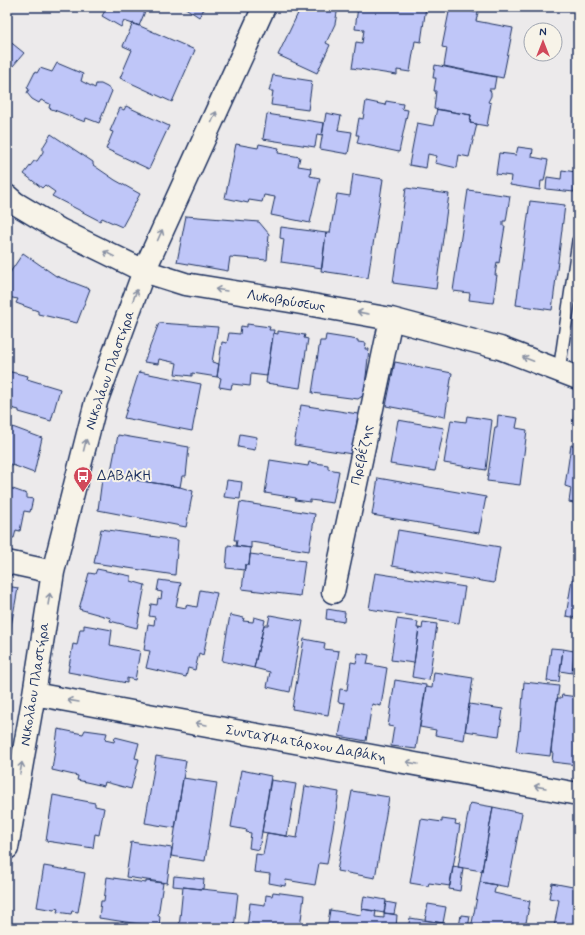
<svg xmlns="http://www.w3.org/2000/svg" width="585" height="935" font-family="Mynerve,sans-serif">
<rect width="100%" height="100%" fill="#eceaeb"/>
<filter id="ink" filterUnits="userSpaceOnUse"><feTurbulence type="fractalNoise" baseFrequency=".025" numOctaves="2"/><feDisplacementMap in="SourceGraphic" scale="8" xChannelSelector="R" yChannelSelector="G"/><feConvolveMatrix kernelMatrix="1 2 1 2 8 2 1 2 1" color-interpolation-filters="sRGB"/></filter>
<g filter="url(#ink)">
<path fill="#bfc6f8" stroke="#1b2f5e" d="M107 7H143L146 9 139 26 124 21 121 27 102 16Z
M184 7H205L199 17Z
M301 7H338L335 24 326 43 330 45 317 73 278 55Z
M358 7H426L421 42 415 41 410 72 397 70V75L352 68 356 42 362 43 364 30 355 29Z
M450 7 478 13 476 21 513 28 503 78 444 66 447 48 442 47Z
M133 23 195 50 172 102 120 78 132 50 123 46Z
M8 40 24 53 7 73V41Z
M57 63 83 74 81 81 95 88 96 84H101L107 87 112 91 99 123 86 118 85 122 49 108 50 104 41 100 39 103 32 99 27 93 29 89 27 88 35 72 37 73 40 68 52 72Z
M435 65 496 77 494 89H489L491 92V96L488 102 491 103 487 126 470 123 471 115 434 109 436 91H434L436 78H433Z
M273 75 312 81 308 110 271 105 273 91H269Z
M366 101 385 105 386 101 403 104 402 109 408 110 399 152 357 143 359 135H356L359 118 363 119Z
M126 106 169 126 149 169 106 149 113 132 110 131 120 108 124 110Z
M437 109 471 115 470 123 477 124 469 157 459 155 457 168 435 163 437 156 428 154 426 168 409 165 417 123 433 126Z
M326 113 341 116 338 130 352 132 348 154 320 149Z
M267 114 324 123 322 135 317 134 315 147 263 139Z
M51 134 93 162V165L115 180 140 194 122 227 102 218 100 221 52 196 55 192 45 185 42 188 24 174 34 161H37L43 152V147Z
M236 144 258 148 259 144 279 148 278 153 300 157 298 166 311 168 310 176 320 178 310 223 271 215 275 197 264 195 262 202 249 200 248 203 225 198Z
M518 147 533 149 532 157 548 160 544 181H541L540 190 510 185 511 176 496 174 499 153 516 155Z
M562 170 576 172 574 192 546 189 547 177 561 179Z
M353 174 383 179 368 278 321 271 326 233H330L337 194 350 196Z
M406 188 449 194 436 289 393 283Z
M468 190 510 196 506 221H503V226H505L499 263 497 262 495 275H497L493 303 469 300 470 293 453 291Z
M530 201 565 205 552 310 516 305Z
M186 216 259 222 269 234 267 260 230 257 228 271 177 262Z
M281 227 326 233 322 268 281 262 284 239 280 238Z
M23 253 56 276 90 289 77 323 38 314V311L16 303 18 299 7 297V277Z
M159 323 218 327 212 362 219 364 217 377 192 373V376L175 374 177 363 159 359 158 364 144 362Z
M247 324 270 327 269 330H274L267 376 251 374 250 386 232 384 231 389 219 387 221 378 217 377 222 342 227 343 229 333 240 334 241 326 247 327Z
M278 331 305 335 304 338 308 339 300 388 266 383 273 333 278 334Z
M326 335 358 340V342L366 343 365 349H369L364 395 358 399 312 393 320 341H325Z
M395 362 452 373 445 417 386 406Z
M7 371 28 376 27 379 60 389 51 421 19 412V410L7 407Z
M139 372 201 384 192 431 124 418Z
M576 400H578V423L573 422Z
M301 405 358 414 352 454 294 445Z
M498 415 518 418 516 428 527 430 520 485 487 481 495 427H497Z
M467 416 492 420 486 470 444 463 451 420 466 422Z
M398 420 444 428 435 471 390 464Z
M7 425 42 438 34 473 7 463Z
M240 434 257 437 255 450 238 447Z
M118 435 189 447 186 476H182L180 487 110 476Z
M571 445 578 446V504L569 502 571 488 565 486Z
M270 460 308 466 309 462 328 465V469L339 471 333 503 310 500V502L295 500 296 498 265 493Z
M110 476 180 487 193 491 186 527 98 510 102 479 109 480Z
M378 478 486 497 479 533 372 515Z
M227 480 242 482 240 499 224 497Z
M7 487 27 494V498L33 499 30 512 24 511 20 531 16 530 14 538 7 537Z
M240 502 315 514 309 551 251 542V548L236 546 237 540H234Z
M101 529 178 540 175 575 94 563Z
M398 530 500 547 494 583 392 566Z
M228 545 251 548 249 565H245V570L226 568Z
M250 554 305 561 300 596 242 589 245 565H249Z
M97 569 131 576V581L145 585 137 628 110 621 111 618 79 609 89 573 95 574Z
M375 573 465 587 459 623 369 609Z
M572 579 578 580V618L566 616Z
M159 580 181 583 176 606 186 608V605L197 607 200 590 217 593 203 655 199 653 195 670 188 668 186 677 146 668 150 651 144 650 148 624 154 625 155 617 149 616 151 604 157 605 158 598 161 599 162 592 157 591Z
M7 586 18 588 9 637 7 636Z
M327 609 345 612 344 622 326 619Z
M230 615 244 618 243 621 253 622 254 617 265 620 254 668 222 661Z
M270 615 303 621 290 692 267 687 270 672 254 668 264 625H268Z
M397 619 418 622 417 628H419L414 663 391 660Z
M423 622 437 624 429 680 412 677 419 628 422 629Z
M84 625 112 630 110 645 140 651 135 680 127 678V683L68 672 73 644 77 645 80 629H84Z
M304 639 325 643 324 649 339 651 328 715 292 709Z
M551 648 563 649 559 682 547 681Z
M563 649 574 651 572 673 560 671Z
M358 653 369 655 367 664 387 668 381 706 372 704 366 741 339 736 345 703 338 702 340 689 347 690 351 662 356 663Z
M434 672 473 678 464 740 435 735 436 730 420 727 426 687 432 688Z
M395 680 426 685 416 749 391 746 394 727 388 726Z
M524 682 559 686 550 756 516 752 519 730 520 731Z
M562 695 578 697V765L552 762 553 752H551L557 698H561Z
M469 704 503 709 499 736 465 731Z
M58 729 83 734 85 730 107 733 105 740 114 742 115 737 139 743 135 758 139 759 131 789 105 782 104 786 77 780 78 776 52 770Z
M156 756 186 761 175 828 145 823Z
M241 770 271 776 259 850 249 848 251 833 246 832 247 830 231 827Z
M183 778 217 783 205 861 171 856Z
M271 780 296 784 287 836 262 832Z
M305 786 339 792 327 864 319 863 315 885 286 880 285 886 269 883 270 874 254 872 256 854 263 855 267 833 297 838Z
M352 791 389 797 375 878 337 871Z
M53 795 95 803V806L104 808 99 835 95 834 93 848 46 841Z
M470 803 493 807 482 871 458 867Z
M493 807 522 813 508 887 480 882Z
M421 819 442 822V819L456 821 455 824 460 825 450 886 429 883 428 886 410 883Z
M131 842 172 848 167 883 126 877Z
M44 866 85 873 78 912 72 911 71 914 57 912 58 909 55 908 54 910 37 907Z
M453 866 463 868 460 891 449 889Z
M174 876 204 879 203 889 173 886Z
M107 877 146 883V881L163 883 158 916H160L159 927 99 918 101 901H104Z
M480 882 496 885 494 893 530 901 525 928H471Z
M552 883 578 888V926L572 925V928L554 927 559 900 549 898Z
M183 887 238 893 234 928H179Z
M273 892 304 896 300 928H247L250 903 265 905 266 895 272 896Z
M364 896 386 900 384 913 362 909Z
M386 902 396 904 394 914 384 913Z
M428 904 446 907 443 923 425 920Z
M362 909 376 911 375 917 384 918V913L397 915 396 928H327L330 910 361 915Z
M461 915 470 916 468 928 459 927Z
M410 918 455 925 454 928H408Z"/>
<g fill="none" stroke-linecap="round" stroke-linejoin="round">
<defs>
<path id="lane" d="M559 371 578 241"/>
<path id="street" d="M7 196 15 203 60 230 144 271 185 284 290 301 391 319 500 348 578 378
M7 562 53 572
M333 592 391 319
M34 694 578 794
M7 848 34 694 53 572 96 402 144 271 264 7"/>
</defs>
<use href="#lane" stroke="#1b2f5e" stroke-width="14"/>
<use href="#street" stroke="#1b2f5e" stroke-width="25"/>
<use href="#lane" stroke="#f7f3e8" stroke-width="11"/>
<use href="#street" stroke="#f7f3e8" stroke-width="22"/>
</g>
<defs><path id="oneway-shaft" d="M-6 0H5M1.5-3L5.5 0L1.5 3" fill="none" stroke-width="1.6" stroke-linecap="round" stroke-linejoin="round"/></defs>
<g stroke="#8991a3">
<use href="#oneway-shaft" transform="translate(214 117) rotate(-66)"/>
<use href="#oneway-shaft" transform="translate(160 235) rotate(-66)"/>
<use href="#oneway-shaft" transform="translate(109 254) rotate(-154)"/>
<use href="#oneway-shaft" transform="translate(221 290) rotate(-171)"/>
<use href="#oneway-shaft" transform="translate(135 295) rotate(-70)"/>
<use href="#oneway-shaft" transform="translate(363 313) rotate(-170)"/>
<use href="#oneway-shaft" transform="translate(528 359) rotate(-159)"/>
<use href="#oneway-shaft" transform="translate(85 445) rotate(-76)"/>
<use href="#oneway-shaft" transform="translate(49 599) rotate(-81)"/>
<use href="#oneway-shaft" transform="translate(73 701) rotate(-170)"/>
<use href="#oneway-shaft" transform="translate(201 724) rotate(-170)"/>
<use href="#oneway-shaft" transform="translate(412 763) rotate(-170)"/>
<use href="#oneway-shaft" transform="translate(21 768) rotate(-80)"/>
<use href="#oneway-shaft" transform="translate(540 787) rotate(-170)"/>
</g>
</g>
<defs>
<symbol id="bus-pin" viewBox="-11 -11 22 30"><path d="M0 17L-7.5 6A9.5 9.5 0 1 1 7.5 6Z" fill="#d1495b" stroke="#f7f3e8"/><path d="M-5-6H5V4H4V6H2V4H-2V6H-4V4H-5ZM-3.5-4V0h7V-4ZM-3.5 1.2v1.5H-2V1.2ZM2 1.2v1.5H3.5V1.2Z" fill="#fff"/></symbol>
</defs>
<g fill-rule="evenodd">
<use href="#bus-pin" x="72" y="465" width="22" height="30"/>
</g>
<g text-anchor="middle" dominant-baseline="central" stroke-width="4" stroke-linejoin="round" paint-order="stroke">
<g font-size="14" fill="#1b2f5e" stroke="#f7f3e8">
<text transform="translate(286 301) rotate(9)">Λυκοβρύσεως</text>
<text transform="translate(110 370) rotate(-71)">Νικολάου Πλαστήρα</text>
<text transform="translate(362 455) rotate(-78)">Πρεβέζης</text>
<text transform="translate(35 684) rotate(-81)">Νικολάου Πλαστήρα</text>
<text transform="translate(306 744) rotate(10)">Συνταγματάρχου Δαβάκη</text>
</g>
<g font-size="14" fill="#1b2f5e" stroke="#f7f3e8" text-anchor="start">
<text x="97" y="476">ΔΑΒΑΚΗ</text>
</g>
</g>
<rect width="585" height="935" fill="none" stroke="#f7f3e8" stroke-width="24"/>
<rect x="12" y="12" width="561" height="911" fill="none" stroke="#1b2f5e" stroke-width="1.5" filter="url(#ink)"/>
<g transform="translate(543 42)"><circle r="19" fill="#f7f3e8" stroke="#9fa5b1"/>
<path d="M0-3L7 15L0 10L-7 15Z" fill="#d1495b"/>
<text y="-6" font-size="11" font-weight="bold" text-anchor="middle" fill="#1b2f5e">N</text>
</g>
</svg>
